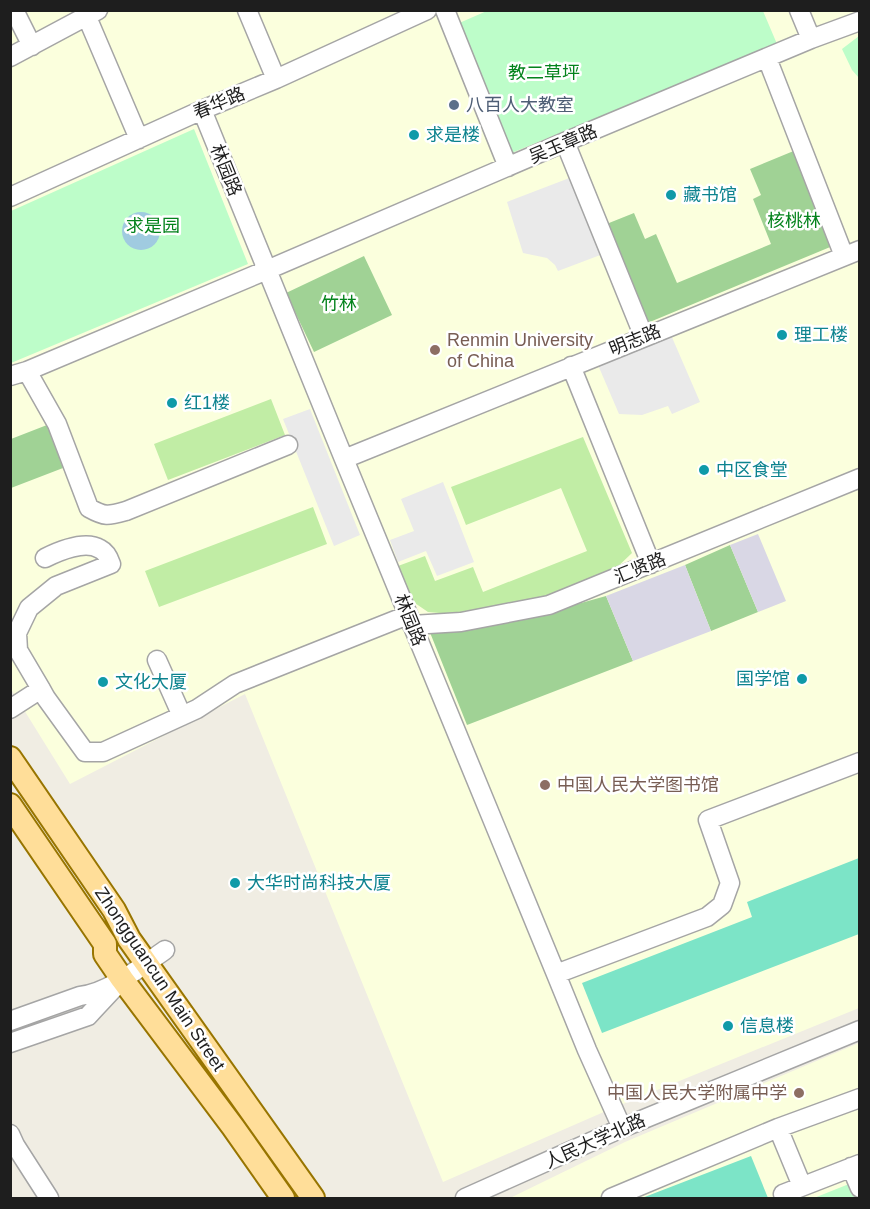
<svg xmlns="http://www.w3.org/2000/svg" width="870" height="1209" font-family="Helvetica,'Noto Sans SC',sans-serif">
<rect width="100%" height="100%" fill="#f0ede3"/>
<path fill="#fbffdd" d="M11 11H859V1008L613 1108 443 1182 245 694 70 784 11 689Z
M859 1043V1198H510L625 1142Z"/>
<path fill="#c1eda5" d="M271 399 285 435 168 480 154 444Z
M583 437 632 553 611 573 543 600 474 616 428 612 409 599 398 566 425 556 435 581 473 567 483 592 587 551 561 488 466 525 451 487Z
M313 507 327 544 159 607 145 571Z"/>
<path fill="#a0d295" d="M796 150 835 245 645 324 604 225 634 213 645 239 656 234 677 283 771 244 753 199 761 195 750 169Z
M364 256 392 315 314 352 286 293Z
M47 425 63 468 11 488V439Z
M730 545 758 612 711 631 685 565Z
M606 596 633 661 467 725 429 630 556 610Z"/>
<path fill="#bdfdc9" d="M489 10 763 11 777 44 509 154 457 24Z
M859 36V78L852 70 842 49Z
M194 129 248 264 11 363V211Z
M859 1180V1198H814Z"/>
<path fill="#7ce4c7" d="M859 858V934L602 1033 582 983 752 917 747 902Z
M751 1156 768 1198H642Z"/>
<path fill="#eaeaea" d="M572 177 603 254 558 271 555 265 547 258 523 253 507 202Z
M671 335 700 402 672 414 668 406 642 415 619 414 598 365Z
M310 409 360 535 334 546 283 419Z
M443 482 474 562 437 576 426 551 398 562 390 540 414 531 401 499Z"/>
<path fill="#d9d7e5" d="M758 534 786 601 758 612 730 545Z
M685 565 711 631 633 661 606 596Z"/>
<path fill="#a0cbe0" d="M122 231a19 19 0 1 1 38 0a19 19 0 1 1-38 0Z"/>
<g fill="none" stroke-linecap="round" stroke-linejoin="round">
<defs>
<path id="minor" d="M14 10 32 46
M247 10 276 79
M445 10 508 167
M799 10 811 39
M87 17 139 139
M10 57 98 10
M767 58 844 256
M202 110 344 459 556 974 587 1050 622 1128
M565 142 644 337
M10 197 202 110 276 79 427 10
M571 366 651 564
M27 371 57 424 89 508C105 517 108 516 126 511L288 445
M10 376 27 371 267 270 565 142 811 39 860 21
M344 459 860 250
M412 625 461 622 549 605 860 478
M157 660 182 716
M41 689 18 650 17 633 29 608 56 586 111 564C109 558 106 552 100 549 85 540 59 551 45 558
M10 709 41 689 46 698 85 752H103L197 709 235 684 408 615
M556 974 707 917 722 905 730 883 708 820 860 762
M10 1021 80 996C109 993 142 966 165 950
M10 1043 88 1016 115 987
M10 1134 15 1145 49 1198
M851 1167 860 1188
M802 1186 778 1128 860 1098
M465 1198 622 1128 860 1030
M611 1198 778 1128
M785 1198 783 1194 860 1164"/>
<path id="major" d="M10 758 114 910 129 939 313 1198
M10 805 105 944V954L122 979 233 1127 283 1198"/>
</defs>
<use href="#minor" stroke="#a5a5a5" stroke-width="21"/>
<use href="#major" stroke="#987500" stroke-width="26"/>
<use href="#minor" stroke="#fff" stroke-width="18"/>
<use href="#major" stroke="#ffde99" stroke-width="22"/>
</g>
<circle fill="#5c6f8a" stroke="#fff" stroke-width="2" cx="454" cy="105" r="6"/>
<g fill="#0f9aa8" stroke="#fff" stroke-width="2">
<circle cx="414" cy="135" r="6"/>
<circle cx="671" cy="195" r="6"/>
<circle cx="782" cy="335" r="6"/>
<circle cx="172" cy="403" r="6"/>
<circle cx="704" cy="470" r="6"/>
<circle cx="802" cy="679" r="6"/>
<circle cx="103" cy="682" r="6"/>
<circle cx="235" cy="883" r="6"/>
<circle cx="728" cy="1026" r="6"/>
</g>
<g fill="#8d6e63" stroke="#fff" stroke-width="2">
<circle cx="435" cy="350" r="6"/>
<circle cx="545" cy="785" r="6"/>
<circle cx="799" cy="1093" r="6"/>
</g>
<g text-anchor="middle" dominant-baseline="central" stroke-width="5" stroke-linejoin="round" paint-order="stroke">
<g font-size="18" fill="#04831c" stroke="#fff">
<text x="544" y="73">教二草坪</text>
<text x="794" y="221">核桃林</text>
<text x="153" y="226">求是园</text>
<text x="339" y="304">竹林</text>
</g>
<g font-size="18" fill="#1e1e1e" stroke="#fff">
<text transform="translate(219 103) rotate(-23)">春华路</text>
<text transform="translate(563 144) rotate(-23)">吴玉章路</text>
<text transform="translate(226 170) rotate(68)">林园路</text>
<text transform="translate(635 340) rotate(-22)">明志路</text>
<text transform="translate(640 568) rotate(-22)">汇贤路</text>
<text transform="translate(410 620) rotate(68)">林园路</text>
<text transform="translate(160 979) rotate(56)">Zhongguancun Main Street</text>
<text transform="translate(595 1141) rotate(-24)">人民大学北路</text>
</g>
<g font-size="18" fill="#4e5e75" stroke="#fff" text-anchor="start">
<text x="466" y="105">八百人大教室</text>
</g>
<g font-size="18" fill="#0d838f" stroke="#fff" text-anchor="start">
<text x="426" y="135">求是楼</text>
<text x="683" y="195">藏书馆</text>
<text x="794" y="335">理工楼</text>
<text x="184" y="403">红1楼</text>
<text x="716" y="470">中区食堂</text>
<text x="790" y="679" text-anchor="end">国学馆</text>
<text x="115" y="682">文化大厦</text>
<text x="247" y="883">大华时尚科技大厦</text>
<text x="740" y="1026">信息楼</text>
</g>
<g font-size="18" fill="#785e54" stroke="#fff" text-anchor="start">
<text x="447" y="340">Renmin University<tspan x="447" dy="21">of China</tspan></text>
<text x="557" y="785">中国人民大学图书馆</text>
<text x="787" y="1093" text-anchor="end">中国人民大学附属中学</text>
</g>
</g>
<rect width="870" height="1209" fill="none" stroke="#1e1e1e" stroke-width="24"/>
</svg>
